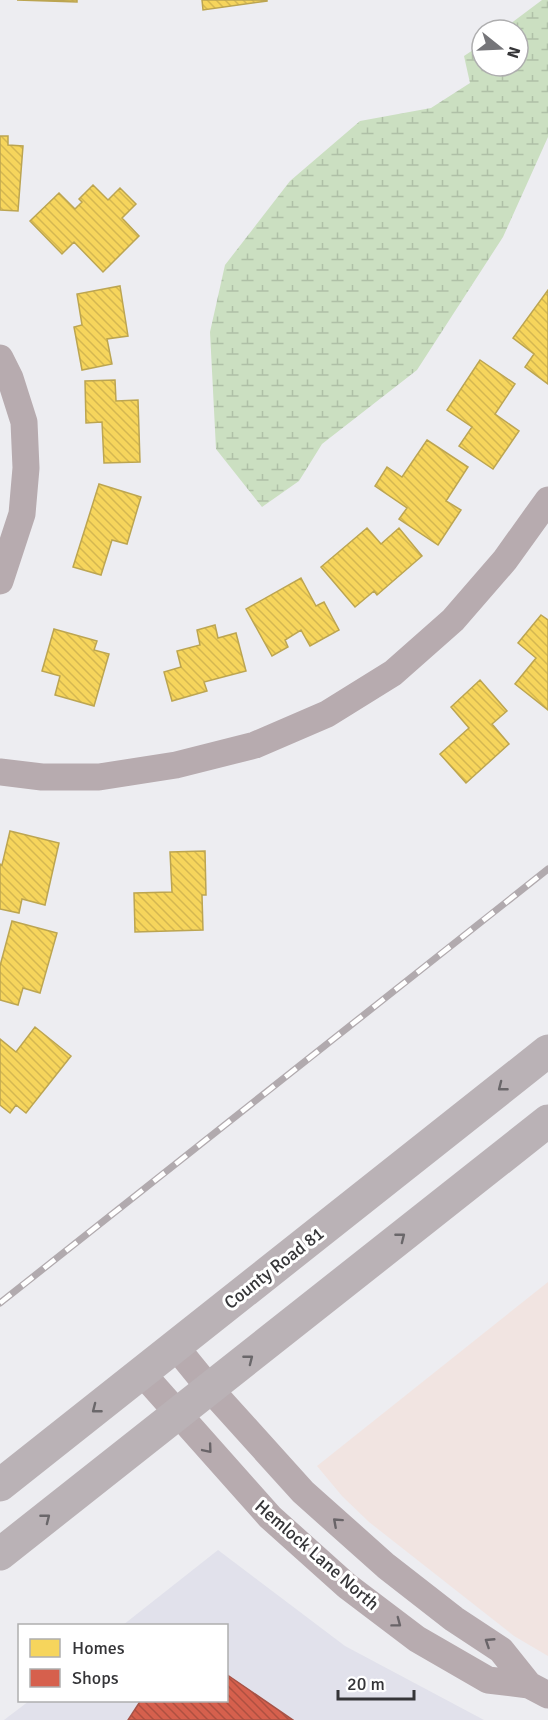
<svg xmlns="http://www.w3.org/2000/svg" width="548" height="1720" font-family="Signika,sans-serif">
<defs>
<pattern id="wetland-marsh" width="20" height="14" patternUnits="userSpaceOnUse" patternTransform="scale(1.5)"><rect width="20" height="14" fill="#cbdfc1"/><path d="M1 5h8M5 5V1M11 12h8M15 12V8" fill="none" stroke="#afc0a7"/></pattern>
<pattern id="homes-back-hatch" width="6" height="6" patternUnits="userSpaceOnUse" patternTransform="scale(1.5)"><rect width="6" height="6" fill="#f6d55c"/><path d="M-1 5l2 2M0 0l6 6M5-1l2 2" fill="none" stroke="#d4b751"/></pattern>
<pattern id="shops-back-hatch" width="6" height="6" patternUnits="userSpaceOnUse" patternTransform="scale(1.5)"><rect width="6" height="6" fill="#d6604d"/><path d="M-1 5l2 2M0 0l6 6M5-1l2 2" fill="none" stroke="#ae5041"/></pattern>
</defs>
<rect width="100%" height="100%" fill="#ededf1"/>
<path fill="#e1e1eb" d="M218 1550 345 1646 484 1720H4L29 1701 226 1700V1626L123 1625Z"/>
<path fill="#f1e4e1" d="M548 1282V1656L514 1636 369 1522 342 1496 317 1466Z"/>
<path fill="url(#wetland-marsh)" d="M542 0H548V137L503 237 417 370 322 444 299 481 262 507 216 449 210 332 225 265 290 181 360 121 431 108 470 83 464 56 482 44V66H518V30H502Z"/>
<path fill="url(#homes-back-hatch)" stroke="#bca551" stroke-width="1.5" d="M17 0H77V2Z
M202 0H267V1L203 10Z
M0 136H8V145L23 146 18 211 0 210Z
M93 185 108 200 120 188 136 204 122 218 139 236 103 272 74 242 62 254 30 221 59 193 75 209 82 202 79 199Z
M120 286 128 336 107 339 112 364 82 370 74 327 82 325 77 294Z
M548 290V384L525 367 534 354 513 338Z
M480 360 515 384 495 414 519 431 493 469 459 446 472 427 447 410Z
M115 380 116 401 138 400 140 462 104 463 102 422 86 423 85 381Z
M427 440 468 467 446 501 461 510 438 545 399 519 407 508 375 486 387 467 402 477Z
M99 484 141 497 127 544 112 540 101 575 73 567Z
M367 528 381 544 399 528 422 556 377 595 374 591 355 607 321 567Z
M301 578 316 606 324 602 339 630 310 646 301 630 285 640 288 647 272 656 246 609Z
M541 615 548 620V710L515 684 536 658 518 643Z
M215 625 218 638 236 633 246 671 204 682 207 691 172 701 164 672 181 667 177 651 200 645 197 630Z
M54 629 97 641 94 650 109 654 94 706 55 695 60 676 42 671Z
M480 680 507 711 492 724 509 744 466 783 440 754 469 728 451 707Z
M10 831 59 843 45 905 22 899 19 913 0 909V864L2 865Z
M205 851 206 895H202L203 930 135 932 134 893 172 892 170 852Z
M12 921 57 933 40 993 23 988 18 1005 0 1000V966Z
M35 1027 71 1056 26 1113 16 1105 10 1113 0 1105V1039L16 1052Z"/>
<path fill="url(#shops-back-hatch)" stroke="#a65347" stroke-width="1.5" d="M226 1674 293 1720H128L141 1700H226Z"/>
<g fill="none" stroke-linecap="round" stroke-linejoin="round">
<path stroke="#b7abaf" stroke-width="27" d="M0 358 10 378 24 422 26 468 22 514 0 581
M0 772 42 777H99L176 765 255 745 327 714 393 673 453 620 505 560 548 500
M175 1346 210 1389 303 1492 386 1566 454 1619 501 1650 529 1685
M142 1373 270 1517 347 1586 417 1639 488 1680 529 1685 548 1695"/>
<path stroke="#bab2b6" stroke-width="33" d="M0 1485 548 1051
M0 1554 548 1121"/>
<defs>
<path id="rail" d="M0 1303 548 869"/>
</defs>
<use href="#rail" stroke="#b1aaae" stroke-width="7"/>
<use href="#rail" stroke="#fff" stroke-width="4.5" stroke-dasharray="14" stroke-linecap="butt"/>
</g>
<defs><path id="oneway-chevron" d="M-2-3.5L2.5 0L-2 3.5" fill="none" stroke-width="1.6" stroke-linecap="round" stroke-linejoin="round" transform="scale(1.5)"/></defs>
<g stroke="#6a676a">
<use href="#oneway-chevron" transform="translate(502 1087) rotate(142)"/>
<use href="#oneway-chevron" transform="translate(401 1237) rotate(-38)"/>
<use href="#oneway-chevron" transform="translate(249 1359) rotate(-38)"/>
<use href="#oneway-chevron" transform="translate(96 1409) rotate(142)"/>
<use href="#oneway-chevron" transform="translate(46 1518) rotate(-38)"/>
</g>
<g stroke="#696468">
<use href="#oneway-chevron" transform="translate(208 1449) rotate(50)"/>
<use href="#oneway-chevron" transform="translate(337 1522) rotate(-138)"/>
<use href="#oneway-chevron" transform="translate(397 1623) rotate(37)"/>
<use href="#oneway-chevron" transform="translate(489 1642) rotate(-147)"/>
</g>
<g text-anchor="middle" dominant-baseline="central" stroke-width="6" stroke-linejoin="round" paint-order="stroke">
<g font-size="18" fill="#353538" stroke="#fff">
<text transform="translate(274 1268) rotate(-38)">County Road 81</text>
<text transform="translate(317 1555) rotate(41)">Hemlock Lane North</text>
</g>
</g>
<rect x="18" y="1624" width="210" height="78" fill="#ffffff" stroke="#aeaeaf" stroke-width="1.5"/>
<rect x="30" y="1639" width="30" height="18" fill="#f6d55c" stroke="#aeaeaf" stroke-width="1.5"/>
<text x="72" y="1654" font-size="18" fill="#353538">Homes</text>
<rect x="30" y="1669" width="30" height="18" fill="#d6604d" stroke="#aeaeaf" stroke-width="1.5"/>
<text x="72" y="1684" font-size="18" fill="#353538">Shops</text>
<g transform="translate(500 48) rotate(108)"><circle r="28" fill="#ffffff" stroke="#aeaeaf" stroke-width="1.5"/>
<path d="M0-4.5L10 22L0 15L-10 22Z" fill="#757579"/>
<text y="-9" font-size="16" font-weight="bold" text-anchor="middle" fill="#353538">N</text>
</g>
<path d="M338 1690v9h76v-9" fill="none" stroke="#353538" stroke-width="3"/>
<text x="347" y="1690" font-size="18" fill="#353538" stroke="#ffffff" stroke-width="4.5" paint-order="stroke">20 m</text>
</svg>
